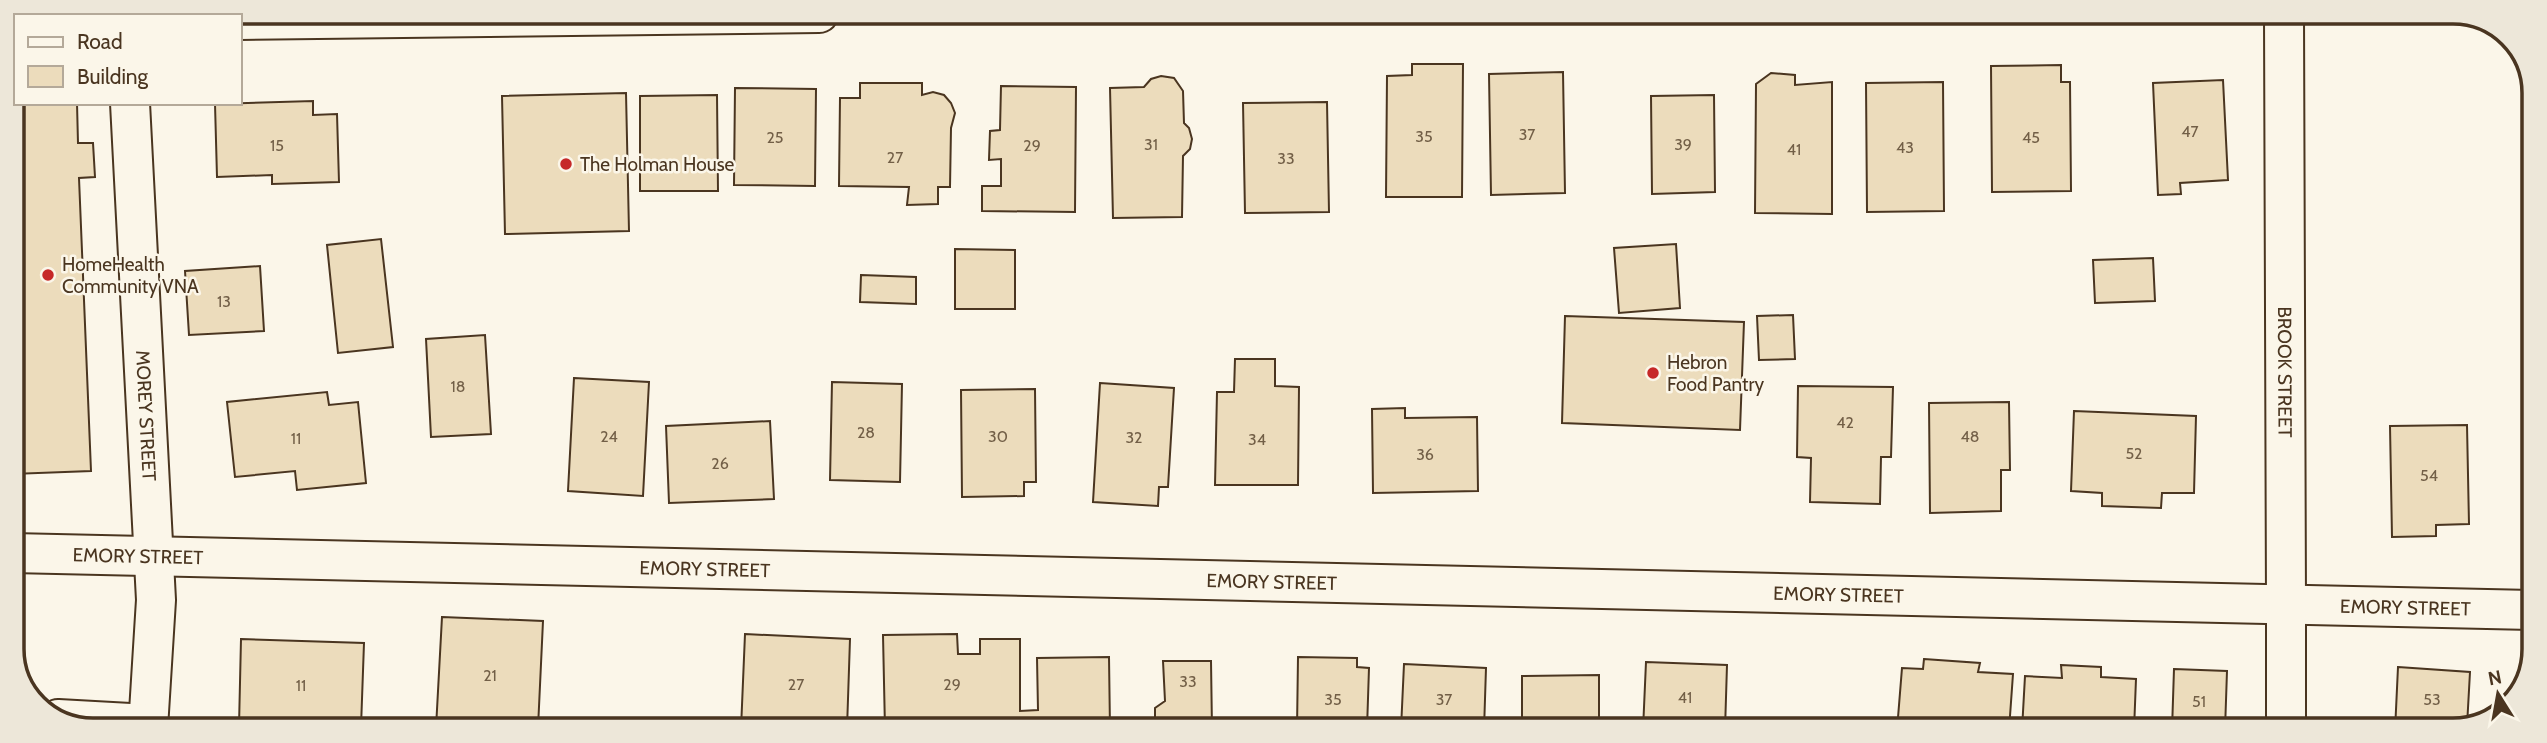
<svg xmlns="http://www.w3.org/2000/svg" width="2547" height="743" font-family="Cabin,sans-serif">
<rect width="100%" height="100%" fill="#fbf6e9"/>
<path fill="#ecdcbc" stroke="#4a3520" stroke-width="2" d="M1412 64H1463L1462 197H1386L1387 76 1412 75Z
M2061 65V82H2070L2071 191 1992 192 1991 66Z
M1563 72 1565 193 1491 195 1489 74Z
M1771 73 1795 75V85L1832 82V214L1755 213 1756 84Z
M1161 76 1174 78 1183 91 1184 123 1189 128 1192 139 1190 149 1183 156 1182 217 1113 218 1110 88 1144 87 1151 79Z
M2223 80 2228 180 2180 183 2181 194 2158 195 2153 83Z
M1943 82 1944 211 1867 212 1866 83Z
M860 83H922V95L933 92 944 95 951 103 955 113 951 128 950 187H938V204L907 205 909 187 839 186 840 98H860Z
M16 85V103H77L78 143H93L95 177 79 178 91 471 12 474V401L19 400 12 372V93Z
M1001 86 1076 87 1075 212 982 211V186H1001V159L989 160 990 131 1000 130Z
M735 88 816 89 815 186 734 185Z
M626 93 629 231 505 234 502 96Z
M717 95 718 191H640V96Z
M1714 95 1715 192 1652 194 1651 96Z
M313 101V115L337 114 339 182 272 184V175L217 177 215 104Z
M1327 102 1329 212 1245 213 1243 103Z
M381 239 393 347 338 353 327 245Z
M1676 244 1680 308 1619 313 1614 248Z
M955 249 1015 250V309H955Z
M2153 258 2155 301 2095 303 2093 260Z
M260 266 264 331 189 335 185 271Z
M861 275 916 277V304L860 302Z
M1793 315 1795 359 1759 360 1757 316Z
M1565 316 1744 322 1740 430 1562 423Z
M485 335 491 434 431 437 426 339Z
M1235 359H1275V386L1299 387 1298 485H1215L1217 392H1234Z
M574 378 649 382 643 496 568 491Z
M832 382 902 384 900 482 830 480Z
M1100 383 1174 388 1168 487H1159L1158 506 1093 502Z
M1798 386 1893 387 1891 457H1881L1880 504 1810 502 1811 458 1797 457Z
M1035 389 1036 482H1024V496L962 497 961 390Z
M327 392 329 405 358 402 366 483 297 490 295 471 235 477 227 402Z
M2009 402 2010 470H2001V511L1930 513 1929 403Z
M1405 408V418L1477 417 1478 491 1373 493 1372 409Z
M2074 411 2196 416 2194 493H2162L2161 508 2102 506V493L2071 491Z
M770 421 774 499 669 503 666 426Z
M2467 425 2469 524 2436 525V536L2392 537 2390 426Z
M442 617 543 621 538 728H436Z
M745 634 850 639 847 729H741Z
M957 634 958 654H980V639H1020V711L1038 710 1037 658 1109 657 1110 729H885L883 635Z
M241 639 364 643 361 727 309 726V728H257V726H239Z
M1298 657 1357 658V667L1369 668 1367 729H1297Z
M1924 659 1980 663 1978 672 2013 674 2009 730H1897L1902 668 1923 669Z
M1163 661H1211L1212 729H1155V708L1165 701Z
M1646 662 1727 665 1725 730H1643Z
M1404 664 1486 668 1484 730 1401 729Z
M2061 665 2101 667V677L2136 679 2134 730H2022L2025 676 2062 678Z
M2398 667 2470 672 2467 726 2454 731H2395Z
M2174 669 2227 671 2225 730H2172Z
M2518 671 2531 672 2517 693Z
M1599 675V730H1522V676Z"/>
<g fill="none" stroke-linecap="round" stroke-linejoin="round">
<defs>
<g id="minor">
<path d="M126 12V16"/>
<path id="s1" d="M2284 15 2286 605"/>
<path d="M240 20 819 13"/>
<path id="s2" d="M130 103 156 600 148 728"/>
<path d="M58 719 148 724"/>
</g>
<g id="major">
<path id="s3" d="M12 553 2532 610"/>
<path d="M2286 731V605"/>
</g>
</defs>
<use href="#minor" stroke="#4a3520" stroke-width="42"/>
<use href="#major" stroke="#4a3520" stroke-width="42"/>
<use href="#minor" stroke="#fbf6e9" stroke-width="38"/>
<use href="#major" stroke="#fbf6e9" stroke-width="38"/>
</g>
<g fill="#c62828" stroke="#fbf6e9" stroke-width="2.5">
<circle cx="566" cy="164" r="7"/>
<circle cx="48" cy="275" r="7"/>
<circle cx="1653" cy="373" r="7"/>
</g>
<g text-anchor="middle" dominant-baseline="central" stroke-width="5" stroke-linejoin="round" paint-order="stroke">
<g font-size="16" fill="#725f47">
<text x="2190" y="131">47</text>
<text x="1527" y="134">37</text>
<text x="1424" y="136">35</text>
<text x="775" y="137">25</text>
<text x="2031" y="137">45</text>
<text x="1151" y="144">31</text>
<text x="1683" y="144">39</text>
<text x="277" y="145">15</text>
<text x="1032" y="145">29</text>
<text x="1905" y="147">43</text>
<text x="1794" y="149">41</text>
<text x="895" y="157">27</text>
<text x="1286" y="158">33</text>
<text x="224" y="301">13</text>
<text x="458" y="386">18</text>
<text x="1845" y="422">42</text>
<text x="866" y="432">28</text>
<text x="609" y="436">24</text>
<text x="998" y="436">30</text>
<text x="1970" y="436">48</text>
<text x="1134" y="437">32</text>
<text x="296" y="438">11</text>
<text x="1257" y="439">34</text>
<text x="2134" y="453">52</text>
<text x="1425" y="454">36</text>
<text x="720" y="463">26</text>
<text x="2429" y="475">54</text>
<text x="490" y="675">21</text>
<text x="1188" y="681">33</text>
<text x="796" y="684">27</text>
<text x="952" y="684">29</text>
<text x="301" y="685">11</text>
<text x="1685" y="697">41</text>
<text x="1333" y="699">35</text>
<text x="1444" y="699">37</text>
<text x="2432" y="699">53</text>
<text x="2199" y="701">51</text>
</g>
<g font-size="19" fill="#4a3520" stroke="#fbf6e9" text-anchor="start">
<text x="580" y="164">The Holman House</text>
<text x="62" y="264">HomeHealth<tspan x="62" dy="22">Community VNA</tspan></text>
<text x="1667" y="362">Hebron<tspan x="1667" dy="22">Food Pantry</tspan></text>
</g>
<g font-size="19" fill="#4a3520" stroke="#fbf6e9">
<text stroke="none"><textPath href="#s1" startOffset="357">BROOK STREET</textPath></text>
<text stroke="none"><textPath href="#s2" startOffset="313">MOREY STREET</textPath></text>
<text stroke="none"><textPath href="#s3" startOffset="126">EMORY STREET</textPath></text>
<text stroke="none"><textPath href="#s3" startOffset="693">EMORY STREET</textPath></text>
<text stroke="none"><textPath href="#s3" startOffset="1260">EMORY STREET</textPath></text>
<text stroke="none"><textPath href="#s3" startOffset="1827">EMORY STREET</textPath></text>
<text stroke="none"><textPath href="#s3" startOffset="2394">EMORY STREET</textPath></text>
</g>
</g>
<path d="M0 0H2547V743H0ZM93 24H2453A69 69 0 0 1 2522 93V649A69 69 0 0 1 2453 718H93A69 69 0 0 1 24 649V93A69 69 0 0 1 93 24Z" fill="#ede7d9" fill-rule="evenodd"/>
<path fill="none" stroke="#4a3520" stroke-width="3.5" d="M93 24H2453A69 69 0 0 1 2522 93V649A69 69 0 0 1 2453 718H93A69 69 0 0 1 24 649V93A69 69 0 0 1 93 24Z"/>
<rect x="14" y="14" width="228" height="91" fill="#fbf6e9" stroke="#b4a999" stroke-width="2"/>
<rect x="28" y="37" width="35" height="10" fill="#fbf6e9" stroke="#b4a999" stroke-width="2"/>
<text x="77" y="49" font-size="21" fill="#4a3520">Road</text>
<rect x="28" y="66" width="35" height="21" fill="#ecdcbc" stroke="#b4a999" stroke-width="2"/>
<text x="77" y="84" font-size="21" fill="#4a3520">Building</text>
<g transform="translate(2498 694) rotate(349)" stroke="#fbf6e9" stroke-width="5" paint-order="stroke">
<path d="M0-5L12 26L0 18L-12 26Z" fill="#4a3520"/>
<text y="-10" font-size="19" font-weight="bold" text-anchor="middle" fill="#4a3520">N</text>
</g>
</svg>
